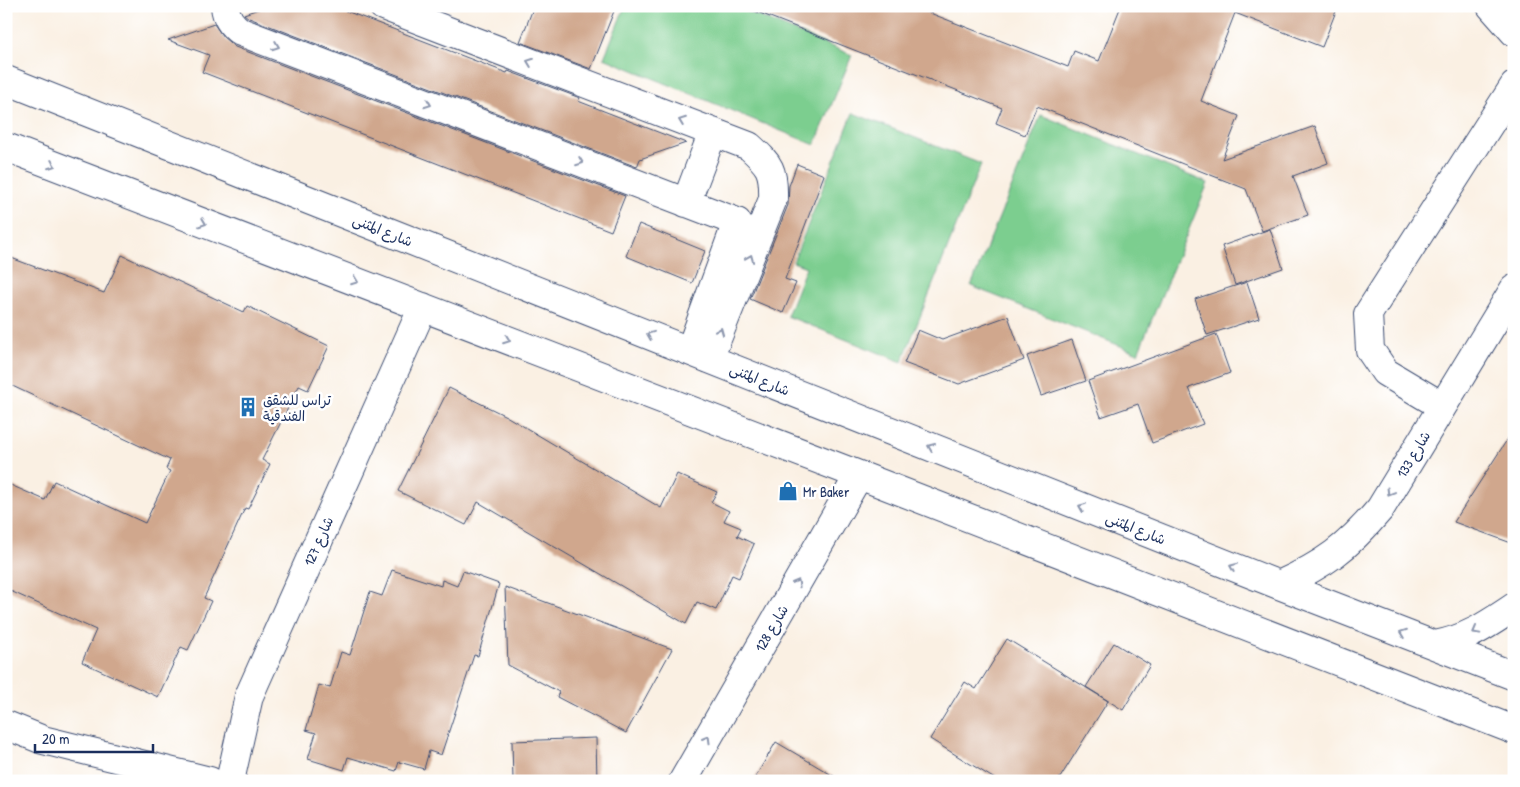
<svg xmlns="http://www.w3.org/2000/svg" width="1520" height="787" font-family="'Patrick Hand','Playpen Sans Arabic',sans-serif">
<rect width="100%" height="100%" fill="#fff"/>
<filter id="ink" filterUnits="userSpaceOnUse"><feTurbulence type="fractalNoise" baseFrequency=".02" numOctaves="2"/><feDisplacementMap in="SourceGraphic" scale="10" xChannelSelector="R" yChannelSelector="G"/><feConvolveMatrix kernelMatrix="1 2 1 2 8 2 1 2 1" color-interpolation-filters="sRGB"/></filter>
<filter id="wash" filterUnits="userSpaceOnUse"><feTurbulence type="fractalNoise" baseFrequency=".0096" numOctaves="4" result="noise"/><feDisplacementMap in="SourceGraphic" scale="20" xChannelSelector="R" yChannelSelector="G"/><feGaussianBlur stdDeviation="1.12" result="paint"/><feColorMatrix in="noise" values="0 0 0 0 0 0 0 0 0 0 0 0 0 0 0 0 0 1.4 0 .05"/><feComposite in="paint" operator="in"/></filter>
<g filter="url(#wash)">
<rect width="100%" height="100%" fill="#faf0e3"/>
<path fill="#7cce8f" stroke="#4c7e76" d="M625 6H734L852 55 815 145 604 58Z
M853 113 981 164 902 362 787 316 806 267 793 262Z
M1041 115 1208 183 1138 353 971 286Z"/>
<g id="blocks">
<path fill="#d0a78d" d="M267 6H333L507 73 508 71 580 98 578 101 686 143 640 159 637 167 249 18 244 14Z
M534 6H616L591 69 520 42Z
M747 6H912L1068 67 1074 51 1099 61 1121 6H1338L1322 47 1235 13 1201 101 1239 116 1222 159 1315 126 1328 163 1293 176 1308 215 1262 231 1246 189 1037 106 1025 135 996 123 1002 108 747 8Z
M214 24 223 37 235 47 625 196 611 231 202 72 209 55 168 40Z
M797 164 824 175 785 279 796 283 783 313 750 299 788 205 789 186Z
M639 224 705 251 692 283 626 256Z
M1270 229 1283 268 1235 285 1222 246Z
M122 255 244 312 247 306 329 346 308 390 299 386 262 460 270 464 248 509 245 508 204 598 211 601 188 650 181 647 158 697 82 662 96 630 6 589V483L45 500 54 481 145 523 170 471 166 469 170 460 6 383V256L104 293Z
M1247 282 1259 318 1207 335 1195 299Z
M1008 316 1024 360 959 384 904 363 918 330 942 340Z
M1216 334 1230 373 1189 388 1203 424 1152 443 1138 404 1101 417 1088 381Z
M1072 340 1086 381 1041 396 1027 356Z
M449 388 506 416 661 508 677 474 717 492 711 502 729 511 724 521 741 528 737 536 754 544 739 578 732 575 716 610 697 602 686 624 478 502 466 525 398 491Z
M1514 429V544L1454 522Z
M392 570 441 586 442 580 457 586 463 571 499 584 478 656 474 655 441 755 429 751 424 769 399 762 396 771 348 757 344 770 308 759 316 733 306 730 319 685 330 688 341 652 350 655 370 592 382 596Z
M505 587 672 649 626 733 557 697 559 692 508 665Z
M1007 639 1108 701 1058 781H998L930 739 965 682 976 689Z
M1114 643 1150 665 1123 710 1086 687Z
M596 738 597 781H513L512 741Z
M776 742 842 781H753Z"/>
</g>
</g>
<g filter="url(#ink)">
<use href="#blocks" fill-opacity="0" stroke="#3c4c72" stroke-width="1"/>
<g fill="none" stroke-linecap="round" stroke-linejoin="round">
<defs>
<path id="minor" d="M225 6C226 18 231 25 241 32L737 222 690 351
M383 6 749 146C770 165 774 170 773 199L709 359
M1491 6 1514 32
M6 80 1279 585 1514 676
M6 147 859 475 1514 730
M686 203 713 132
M1442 406 1385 372 1370 350 1368 314 1514 86
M1279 585C1325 564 1347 548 1380 509L1514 289
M1435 645C1467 639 1487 625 1514 607
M6 725 43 740 210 781
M230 781 249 696 423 307
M683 781 859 475"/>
</defs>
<use href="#minor" stroke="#3c4c72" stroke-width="30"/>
<use href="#minor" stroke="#fff" stroke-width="28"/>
</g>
<defs><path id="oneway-chevron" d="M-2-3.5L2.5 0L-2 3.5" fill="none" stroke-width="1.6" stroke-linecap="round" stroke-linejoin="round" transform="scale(1.25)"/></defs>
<g stroke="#8d97ae">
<use href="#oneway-chevron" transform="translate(276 46) rotate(21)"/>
<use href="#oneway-chevron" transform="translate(530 62) rotate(-159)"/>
<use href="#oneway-chevron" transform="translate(428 104) rotate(21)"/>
<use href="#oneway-chevron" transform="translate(682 121) rotate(-159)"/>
<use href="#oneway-chevron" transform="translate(580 162) rotate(21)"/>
<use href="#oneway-chevron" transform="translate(52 165) rotate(21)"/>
<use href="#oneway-chevron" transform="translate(203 223) rotate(21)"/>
<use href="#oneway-chevron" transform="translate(750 258) rotate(-68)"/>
<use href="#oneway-chevron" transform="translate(355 281) rotate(21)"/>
<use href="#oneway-chevron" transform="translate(720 331) rotate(-68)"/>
<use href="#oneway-chevron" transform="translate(650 335) rotate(-158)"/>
<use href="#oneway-chevron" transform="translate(507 340) rotate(21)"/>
<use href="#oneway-chevron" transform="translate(931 447) rotate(-158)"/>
<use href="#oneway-chevron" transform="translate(1390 492) rotate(121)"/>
<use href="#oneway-chevron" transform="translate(1082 507) rotate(-158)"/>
<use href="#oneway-chevron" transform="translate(1233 567) rotate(-158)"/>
<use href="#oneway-chevron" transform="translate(797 583) rotate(-60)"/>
<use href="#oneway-chevron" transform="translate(1476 631) rotate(151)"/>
<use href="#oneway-chevron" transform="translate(1403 633) rotate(-159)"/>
<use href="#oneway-chevron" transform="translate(707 739) rotate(-60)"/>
</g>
</g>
<defs>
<symbol id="building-bare" viewBox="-9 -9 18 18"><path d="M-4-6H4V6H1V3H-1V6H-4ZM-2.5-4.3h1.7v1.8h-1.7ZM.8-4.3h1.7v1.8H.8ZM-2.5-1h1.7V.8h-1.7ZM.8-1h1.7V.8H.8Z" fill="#1f6fb2" stroke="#fff" stroke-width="2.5" paint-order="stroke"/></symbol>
<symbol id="shop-bare" viewBox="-9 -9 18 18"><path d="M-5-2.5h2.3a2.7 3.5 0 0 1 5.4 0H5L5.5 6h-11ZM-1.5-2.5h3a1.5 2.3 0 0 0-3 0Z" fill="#1f6fb2" stroke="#fff" stroke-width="2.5" paint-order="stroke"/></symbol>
</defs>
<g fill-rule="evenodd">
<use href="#building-bare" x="234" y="393" width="28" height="28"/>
<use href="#shop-bare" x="774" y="477" width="28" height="28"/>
</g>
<g text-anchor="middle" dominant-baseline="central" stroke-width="5" stroke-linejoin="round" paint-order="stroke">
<g font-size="14" fill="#1b2f5e" stroke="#fff">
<text transform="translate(383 230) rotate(22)">شارع المثنى</text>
<text transform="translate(760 379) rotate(22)">شارع المثنى</text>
<text transform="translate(1413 454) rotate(-59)">شارع 133</text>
<text transform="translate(1136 528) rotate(22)">شارع المثنى</text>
<text transform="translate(318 541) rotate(-66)">شارع 127</text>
<text transform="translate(771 628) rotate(-60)">شارع 128</text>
</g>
<g font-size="14" fill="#1b2f5e" stroke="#fff" text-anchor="start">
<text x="263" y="399">تراس للشقق<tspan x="263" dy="16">الفندقية</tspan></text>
<text x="803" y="491">Mr Baker</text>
</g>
</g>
<rect width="1520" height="787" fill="none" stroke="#fff" stroke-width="25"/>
<path d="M35 744v8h118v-8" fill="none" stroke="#1b2f5e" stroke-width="2.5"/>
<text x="42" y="744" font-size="15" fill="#1b2f5e" stroke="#ffffff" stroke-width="4" paint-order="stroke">20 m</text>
</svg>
